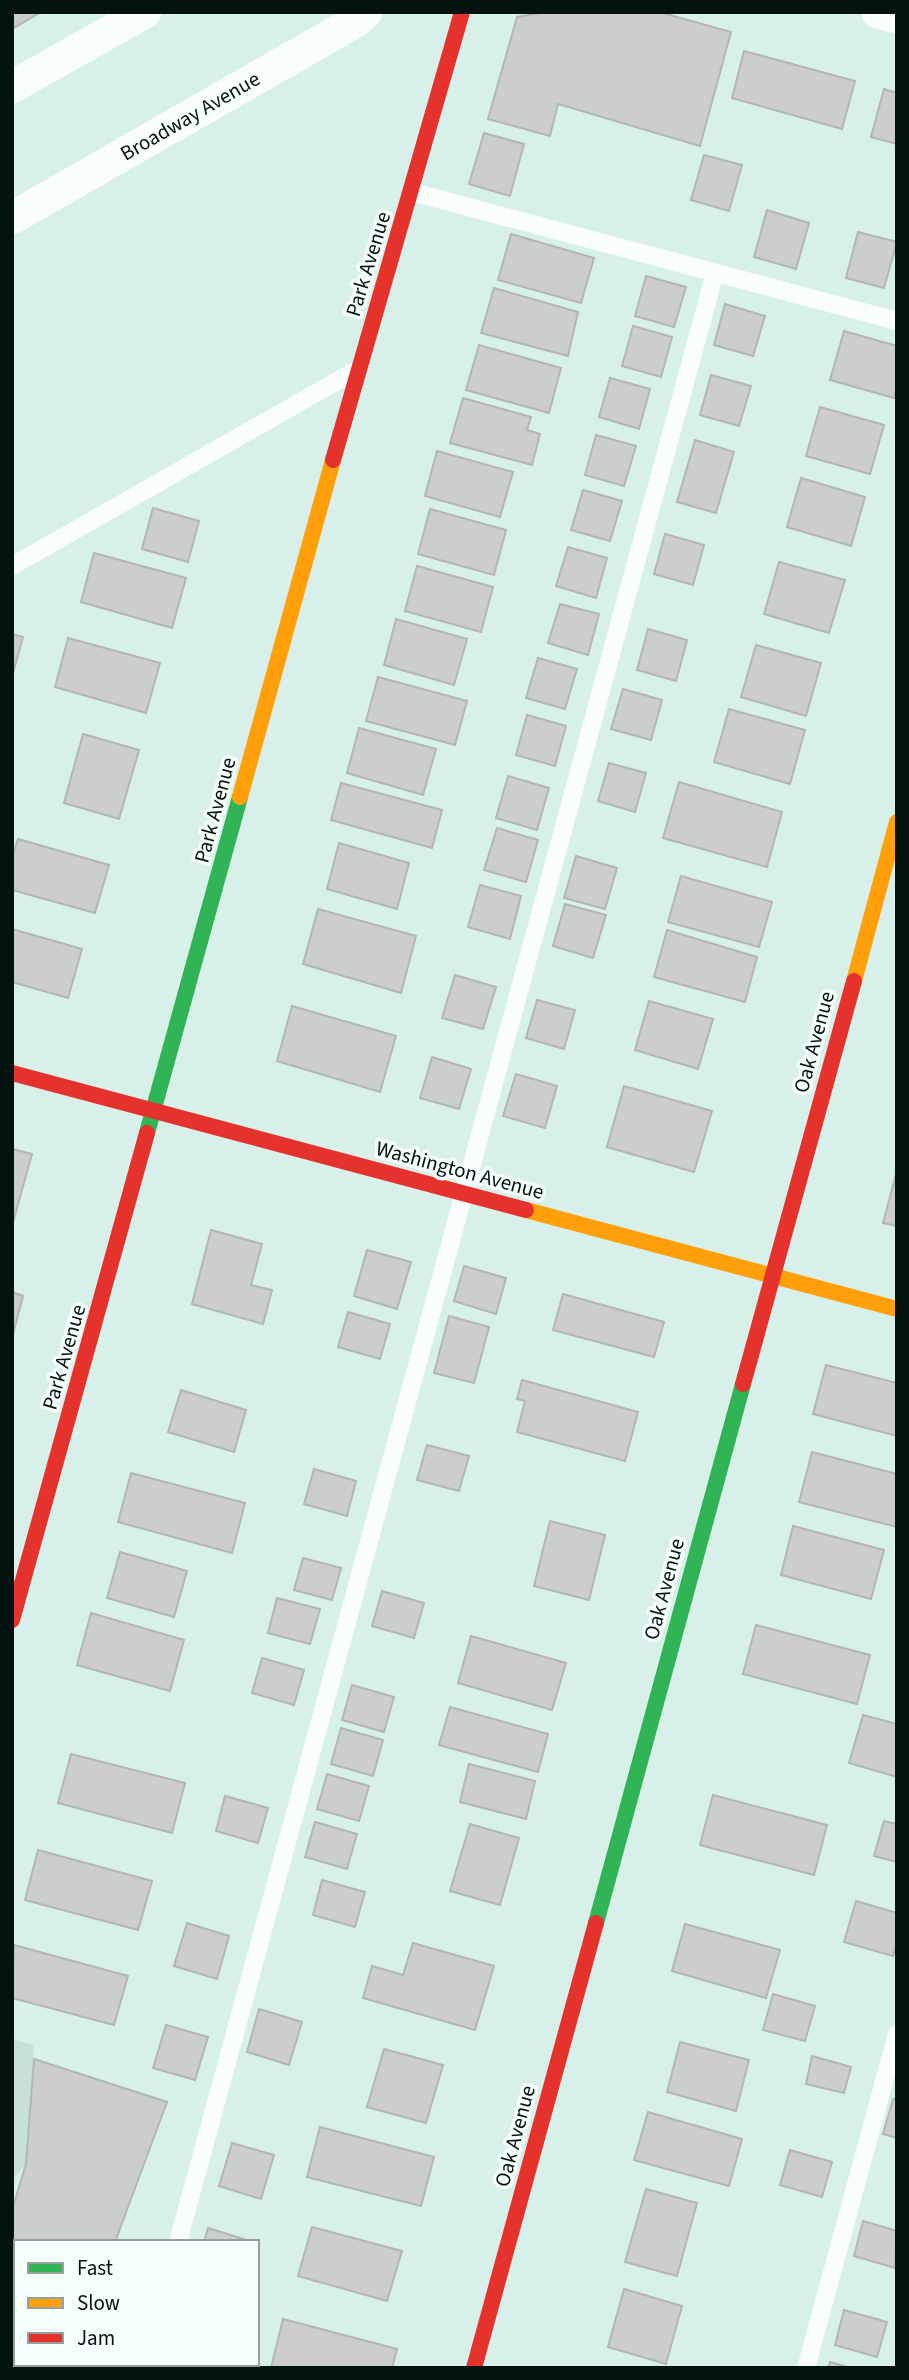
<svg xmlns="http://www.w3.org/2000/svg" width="909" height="2380" font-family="'Source Sans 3',sans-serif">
<rect width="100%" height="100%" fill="#d8f0ea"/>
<path fill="#c7e0da" d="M12 2039 34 2045 26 2164 12 2180Z"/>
<path fill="#cbcecd" stroke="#b3b6b5" stroke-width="2" d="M12 12H41L12 29Z
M547 12H659L731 32 700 146 558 104 550 136 488 119 517 17Z
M744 51 855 81 842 129 732 98Z
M884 89 897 93V144L871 137Z
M484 133 524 144 510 196 469 184Z
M704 155 742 165 729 211 691 200Z
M767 210 809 223 796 269 754 257Z
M858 232 897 242 884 288 846 278Z
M511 234 594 258 581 303 498 280Z
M646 276 686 287 674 327 635 316Z
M494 288 578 312 568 356 481 333Z
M725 304 765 316 753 356 714 345Z
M633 326 672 337 661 377 622 366Z
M844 331 897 346V388L894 398 830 380Z
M479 345 561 368 549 413 466 390Z
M711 375 751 386 739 426 700 415Z
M610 378 650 389 639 429 599 417Z
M463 398 531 417 527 430 540 434 532 465 450 443Z
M820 407 884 425 870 474 806 456Z
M596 435 636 446 624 486 585 475Z
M695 440 734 452 716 513 677 502Z
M437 451 513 472 500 517 425 496Z
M801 478 865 497 851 546 787 527Z
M583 490 622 501 610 541 571 530Z
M153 508 199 521 188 562 142 549Z
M430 509 506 530 494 575 418 554Z
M665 534 704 545 693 585 654 574Z
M568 547 607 558 596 598 556 586Z
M94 553 186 578 172 628 81 602Z
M779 562 845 580 829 633 764 614Z
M417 566 493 587 481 632 405 611Z
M560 604 599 614 588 655 548 643Z
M396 619 467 639 454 685 384 665Z
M648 629 687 640 676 681 637 670Z
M12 634 23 637 12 677Z
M68 638 160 663 146 713 55 687Z
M756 645 821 663 806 716 741 697Z
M538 658 577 669 565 709 526 698Z
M378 677 467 701 455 745 366 721Z
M623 689 662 700 651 740 611 729Z
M729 709 805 730 790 784 714 762Z
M527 715 566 726 555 766 516 755Z
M359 728 436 749 423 795 347 773Z
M83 734 139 750 119 819 64 803Z
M609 763 646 773 635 812 598 801Z
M508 776 549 788 537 830 496 818Z
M679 782 782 812 767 867 663 838Z
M341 783 442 810 432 848 331 820Z
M497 828 538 840 526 882 484 870Z
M18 839 109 865 95 913 12 890V857Z
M339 843 409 863 397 909 327 889Z
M576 856 617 868 605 909 564 898Z
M681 876 772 902 759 947 668 922Z
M480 885 521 896 510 939 468 927Z
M565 904 606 915 593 958 553 946Z
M318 909 416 936 401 993 303 964Z
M12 929 82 949 68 998 12 982Z
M667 930 757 957 745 1002 654 977Z
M455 975 496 987 483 1029 442 1018Z
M537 1000 575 1010 564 1049 526 1038Z
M649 1001 713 1019 698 1069 635 1050Z
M292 1006 396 1036 380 1092 277 1061Z
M432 1057 471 1069 459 1109 420 1098Z
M516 1074 557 1086 545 1128 503 1116Z
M624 1086 712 1111 694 1172 607 1147Z
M12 1149 32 1154 12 1226Z
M896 1174H897V1226L883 1223Z
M211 1230 262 1244 251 1285 272 1290 263 1324 192 1304Z
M367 1250 411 1262 397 1309 354 1296Z
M464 1266 506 1278 496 1314 454 1301Z
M12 1292 23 1296 13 1334H12Z
M563 1294 664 1322 654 1357 553 1330Z
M348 1312 390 1324 380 1359 338 1347Z
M449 1316 489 1327 474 1383 434 1373Z
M826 1365 897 1383V1436L813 1414Z
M522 1380 638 1412 625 1461 517 1432 525 1401 517 1399Z
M181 1390 246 1410 234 1452 168 1432Z
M427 1445 469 1456 459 1491 417 1480Z
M812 1452 897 1474V1527L799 1502Z
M314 1469 356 1481 347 1516 304 1504Z
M131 1473 245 1503 232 1553 118 1522Z
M550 1521 605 1535 589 1600 534 1586Z
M793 1526 884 1550 871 1599 781 1575Z
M120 1552 187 1571 174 1617 107 1598Z
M303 1558 341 1568 332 1600 294 1590Z
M382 1591 424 1603 414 1638 372 1626Z
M277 1598 320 1609 310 1644 268 1633Z
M91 1613 184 1640 170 1691 77 1665Z
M756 1625 870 1655 857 1704 743 1674Z
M471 1636 566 1663 552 1710 458 1683Z
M262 1658 304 1670 294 1705 252 1693Z
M352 1685 394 1697 384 1732 342 1720Z
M450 1707 548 1734 538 1772 439 1745Z
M863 1715 897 1724V1777L849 1763Z
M341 1728 383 1740 373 1776 331 1764Z
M71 1754 185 1783 172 1833 58 1803Z
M469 1764 535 1781 526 1819 460 1802Z
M327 1774 369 1786 359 1821 317 1809Z
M713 1795 827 1825 814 1875 700 1845Z
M225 1796 268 1808 258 1843 216 1831Z
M884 1821 897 1824V1862L874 1856Z
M315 1822 357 1834 347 1869 305 1857Z
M470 1824 519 1838 500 1905 450 1891Z
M38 1850 152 1881 138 1930 25 1900Z
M322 1880 365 1892 355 1927 313 1915Z
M856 1901 897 1913V1942L893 1956 844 1942Z
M187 1923 229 1936 217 1979 174 1966Z
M685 1924 780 1950 766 1998 672 1971Z
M413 1943 494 1966 475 2030 363 1998 372 1966 403 1975Z
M14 1945 128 1976 114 2025 12 1998Z
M773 1994 815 2006 805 2041 763 2030Z
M259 2009 302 2022 289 2065 247 2052Z
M166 2025 208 2037 195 2080 153 2068Z
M680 2042 749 2060 736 2111 667 2092Z
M384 2049 443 2065 426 2123 367 2107Z
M812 2056 851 2067 844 2093 806 2084Z
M34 2059 167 2102 115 2242H16V2312L12 2311V2210L26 2164Z
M893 2099 897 2100V2138L883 2134Z
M648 2112 742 2139 729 2186 634 2160Z
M320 2127 434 2157 421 2206 307 2177Z
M232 2143 274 2155 261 2199 219 2186Z
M790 2150 832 2162 822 2197 780 2185Z
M646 2189 697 2203 677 2276 625 2262Z
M863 2221 897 2231 895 2268 854 2256Z
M312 2227 402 2251 387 2301 298 2276Z
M208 2228 250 2241V2242H204Z
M624 2289 682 2306 666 2364 608 2347Z
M844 2310 887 2322 877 2357 835 2345Z
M283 2319 397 2349 392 2368H271Z
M830 2362 851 2368H828Z"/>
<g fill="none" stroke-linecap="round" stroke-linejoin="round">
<path stroke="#f9fdfc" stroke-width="18" d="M412 192 897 321
M12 566 353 372
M178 2242 715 273
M144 2368V2364
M806 2368 897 2034"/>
<path stroke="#f9fdfc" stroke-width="33" d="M878 12 897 17
M12 87 145 12
M12 218 356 21 366 12"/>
<path stroke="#30b455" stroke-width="16" d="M147 1133 240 797
M596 1923 743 1384"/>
<path stroke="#ff9f0a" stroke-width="16" d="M240 797 333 460
M854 981 897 822
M526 1210 897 1309"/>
<path stroke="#e5322d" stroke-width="16" d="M333 460 462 12
M12 1073 526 1210
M743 1384 854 981
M12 1620 147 1133
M474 2368 596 1923"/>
</g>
<g text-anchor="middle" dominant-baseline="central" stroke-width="7" stroke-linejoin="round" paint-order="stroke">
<g font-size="21" fill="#04130f" stroke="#f6fefc">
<text transform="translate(190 116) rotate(-30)">Broadway Avenue</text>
<text transform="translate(368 264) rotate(-73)">Park Avenue</text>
<text transform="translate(215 810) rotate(-75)">Park Avenue</text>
<text transform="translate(814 1042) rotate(-75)">Oak Avenue</text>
<text transform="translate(460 1170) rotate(15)">Washington Avenue</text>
<text transform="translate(64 1357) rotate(-74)">Park Avenue</text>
<text transform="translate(664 1589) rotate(-75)">Oak Avenue</text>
<text transform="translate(515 2136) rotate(-75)">Oak Avenue</text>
</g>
</g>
<rect width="909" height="2380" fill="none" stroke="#04130f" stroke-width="28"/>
<rect x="14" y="2240" width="245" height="126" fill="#f6fefc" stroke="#95a09d" stroke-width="2"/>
<rect x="28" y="2263" width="35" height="10" fill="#30b455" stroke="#95a09d" stroke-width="2"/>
<text x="77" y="2275" font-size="21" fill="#04130f">Fast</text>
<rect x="28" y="2298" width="35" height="10" fill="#ff9f0a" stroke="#95a09d" stroke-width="2"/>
<text x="77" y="2310" font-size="21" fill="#04130f">Slow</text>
<rect x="28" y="2333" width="35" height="10" fill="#e5322d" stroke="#95a09d" stroke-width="2"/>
<text x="77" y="2345" font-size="21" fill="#04130f">Jam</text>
</svg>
